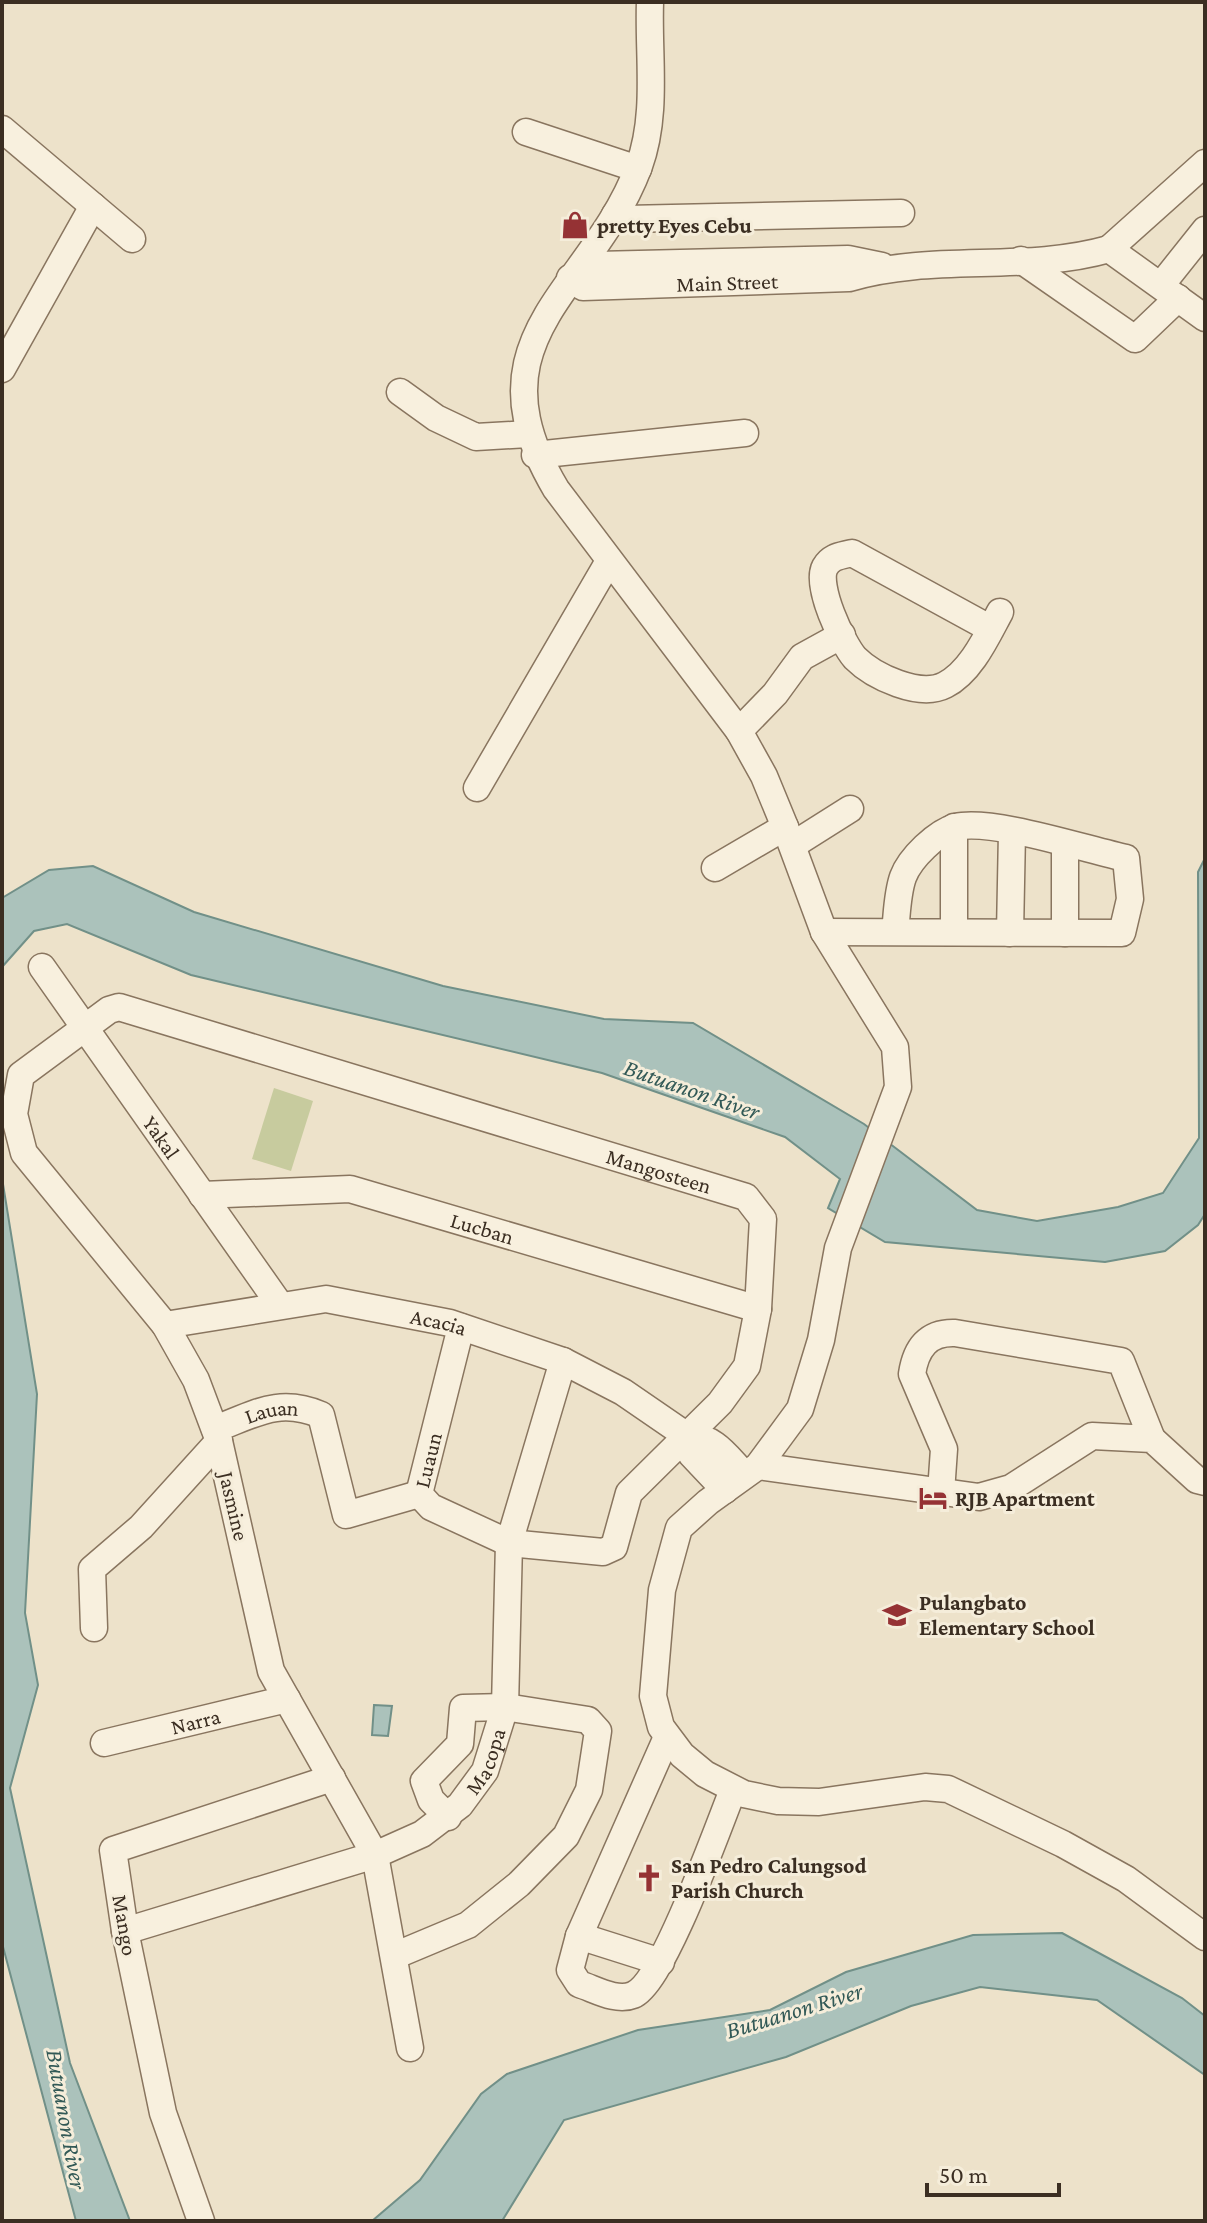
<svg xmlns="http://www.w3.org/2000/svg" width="1207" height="2223" font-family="'Crimson Pro',serif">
<rect width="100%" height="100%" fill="#ede2ca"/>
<path fill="#c7cb9e" d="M274 1088 313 1101 291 1171 252 1159Z"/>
<path fill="#abc2bb" stroke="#719088" stroke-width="2" d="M1205 858V1214L1198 1225 1165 1251 1105 1262 885 1242 828 1208 840 1179 785 1137 602 1073 191 975 67 924 34 931 2 967V898L49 870 93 866 194 912 443 986 604 1019 693 1023 864 1124 977 1210 1037 1221 1118 1207 1163 1193 1199 1138 1198 872Z
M2 1178 37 1394 25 1613 38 1685 10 1788 70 2063 130 2221H76L2 1943Z
M374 1705 392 1706 388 1736 372 1735Z
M1062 1933 1182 1998 1205 2016V2075L1097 2000 980 1987 911 2006 786 2057 564 2120 502 2221H372L420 2180 481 2094 507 2074 638 2030 770 2010 846 1972 973 1935Z"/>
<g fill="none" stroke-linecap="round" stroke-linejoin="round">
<defs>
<g id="minor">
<path d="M650 2C648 56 658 114 639 166 592 292 465 336 556 489L739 731 764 776 785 827 824 932 895 1047 898 1087 838 1248 821 1340 800 1409 758 1466 708 1502 679 1528 662 1590 653 1696 661 1727 682 1755 705 1774 744 1794 778 1801 819 1802 925 1787 948 1789 1063 1844 1126 1879 1205 1937"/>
<path d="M2 129 132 239"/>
<path d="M526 132 638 169"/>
<path d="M615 215 626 219 901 213"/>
<path d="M1109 249 1205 163"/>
<path d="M1109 249 1205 318"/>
<path d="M587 258 597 265 848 259 882 266"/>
<path d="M1021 260 1135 339 1178 298"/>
<path id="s1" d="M570 278 583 287 849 278C933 253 1025 273 1109 249"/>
<path d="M1162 284 1205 230"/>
<path d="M2 369 93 206"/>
<path d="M400 392 436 418 476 437 528 434"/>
<path d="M535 455 745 433"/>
<path d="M991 629 852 553C841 556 831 556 825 567 815 585 842 643 855 658 874 677 920 698 945 685 971 672 987 636 1000 612"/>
<path d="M739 731 775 694 802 657 842 635"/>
<path d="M477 788 609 561"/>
<path d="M954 827V932"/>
<path d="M793 845 850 809"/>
<path d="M715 868 785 827"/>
<path d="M824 932 1122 933 1130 899 1126 858C1088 850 991 818 956 827 937 832 910 858 903 877 897 894 897 915 895 932"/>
<path d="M1010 933 1012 832"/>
<path d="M1065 933V844"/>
<path id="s2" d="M42 967 280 1305"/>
<path id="s3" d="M202 1195 350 1189 758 1309"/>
<path id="s4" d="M165 1325 326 1299 450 1323 563 1361 623 1392 690 1438"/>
<path id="s5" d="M215 1429C255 1414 279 1397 321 1415L346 1515 419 1494"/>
<path d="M690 1438C715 1436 727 1457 744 1474"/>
<path d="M690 1438 691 1454 725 1490"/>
<path d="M758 1466 979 1497 1011 1488 1092 1436 1152 1439 1197 1480 1205 1482"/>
<path d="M941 1492 944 1449 912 1374C916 1348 928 1332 955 1333L1121 1361 1152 1439"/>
<path d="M94 1628 92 1569 141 1527 219 1441"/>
<path d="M667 1737 579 1936 570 1970 579 1984C595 1989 616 2002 633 1995 663 1983 718 1827 733 1790"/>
<path id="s6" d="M104 1743 287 1699"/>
<path id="s7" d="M125 1931 375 1855 422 1834 460 1805 485 1771 505 1707 509 1543 563 1361"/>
<path d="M579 1936 661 1962"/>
<path d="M394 1956 468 1925 519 1884 566 1836 589 1790 598 1731 588 1720 505 1707 463 1708 460 1744 424 1781 431 1800 448 1817"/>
<path id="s8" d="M410 2048 375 1855 271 1671 219 1441 196 1380 165 1325 24 1153 14 1114 21 1075 109 1010 119 1007 746 1197 763 1219 758 1309 747 1366 720 1403 629 1493 614 1547 603 1552 509 1543 431 1507 419 1494 461 1327"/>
<path d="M201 2221 163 2113 125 1931 113 1850 332 1778"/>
</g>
</defs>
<use href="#minor" stroke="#89755f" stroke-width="29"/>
<use href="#minor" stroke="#f8f0de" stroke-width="26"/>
</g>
<defs>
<symbol id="shop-bare" viewBox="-9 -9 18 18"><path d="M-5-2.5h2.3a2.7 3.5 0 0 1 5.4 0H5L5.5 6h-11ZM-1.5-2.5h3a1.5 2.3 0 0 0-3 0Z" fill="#953234" stroke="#f5edda" stroke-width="2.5" paint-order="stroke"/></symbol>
<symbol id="hotel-bare" viewBox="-9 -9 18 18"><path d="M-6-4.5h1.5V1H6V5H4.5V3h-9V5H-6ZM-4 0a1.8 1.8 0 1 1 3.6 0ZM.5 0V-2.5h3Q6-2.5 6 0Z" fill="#953234" stroke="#f5edda" stroke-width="2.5" paint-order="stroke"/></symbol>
<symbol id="school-bare" viewBox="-9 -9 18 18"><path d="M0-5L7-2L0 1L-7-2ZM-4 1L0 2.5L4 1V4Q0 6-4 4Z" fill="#953234" stroke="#f5edda" stroke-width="2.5" paint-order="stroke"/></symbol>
<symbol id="church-bare" viewBox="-9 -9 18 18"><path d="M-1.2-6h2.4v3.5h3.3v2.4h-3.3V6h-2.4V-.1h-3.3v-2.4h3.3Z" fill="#953234" stroke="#f5edda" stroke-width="2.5" paint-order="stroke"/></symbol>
</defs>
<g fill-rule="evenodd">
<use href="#shop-bare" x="555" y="205" width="40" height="40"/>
<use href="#hotel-bare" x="913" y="1478" width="40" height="40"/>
<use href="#school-bare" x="877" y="1595" width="40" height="40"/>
<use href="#church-bare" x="629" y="1858" width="40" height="40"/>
</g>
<g text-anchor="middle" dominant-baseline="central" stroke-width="6" stroke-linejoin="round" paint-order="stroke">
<g font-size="22" font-weight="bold" fill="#3b2e22" stroke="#f5edda" text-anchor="start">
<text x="597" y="225">pretty Eyes Cebu</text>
<text x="955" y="1498">RJB Apartment</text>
<text x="919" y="1602">Pulangbato<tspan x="919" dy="25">Elementary School</tspan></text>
<text x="671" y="1865">San Pedro Calungsod<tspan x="671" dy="25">Parish Church</tspan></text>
</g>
<g font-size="22" fill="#3b2e22" stroke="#f5edda">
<text stroke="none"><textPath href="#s1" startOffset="160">Main Street</textPath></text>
<text stroke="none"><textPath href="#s2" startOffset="208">Yakal</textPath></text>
<text stroke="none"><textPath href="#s8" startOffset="1758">Mangosteen</textPath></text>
<text stroke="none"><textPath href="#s3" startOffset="286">Lucban</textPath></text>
<text stroke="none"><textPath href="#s4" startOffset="278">Acacia</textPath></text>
<text stroke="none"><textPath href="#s5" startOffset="60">Lauan</textPath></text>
<text stroke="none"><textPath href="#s8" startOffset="2500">Luaun</textPath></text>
<text transform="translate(234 1506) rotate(77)">Jasmine</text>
<text stroke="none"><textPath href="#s6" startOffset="94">Narra</textPath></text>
<text stroke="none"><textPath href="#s7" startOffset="412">Macopa</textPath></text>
<text transform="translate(125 1925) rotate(80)">Mango</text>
</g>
<g font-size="24" font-style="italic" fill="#325956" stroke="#f5edda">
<text transform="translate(692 1089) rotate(19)">Butuanon River</text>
<text transform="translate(794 2010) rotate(-17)">Butuanon River</text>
<text transform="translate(67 2119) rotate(80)">Butuanon River</text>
</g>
</g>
<rect width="1207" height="2223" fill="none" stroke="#3b2e22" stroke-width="8"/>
<path d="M927 2183v12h132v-12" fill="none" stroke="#3b2e22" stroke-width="4"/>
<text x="939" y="2183" font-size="24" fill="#3b2e22" stroke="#f5edda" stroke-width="6" paint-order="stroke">50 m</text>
</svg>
